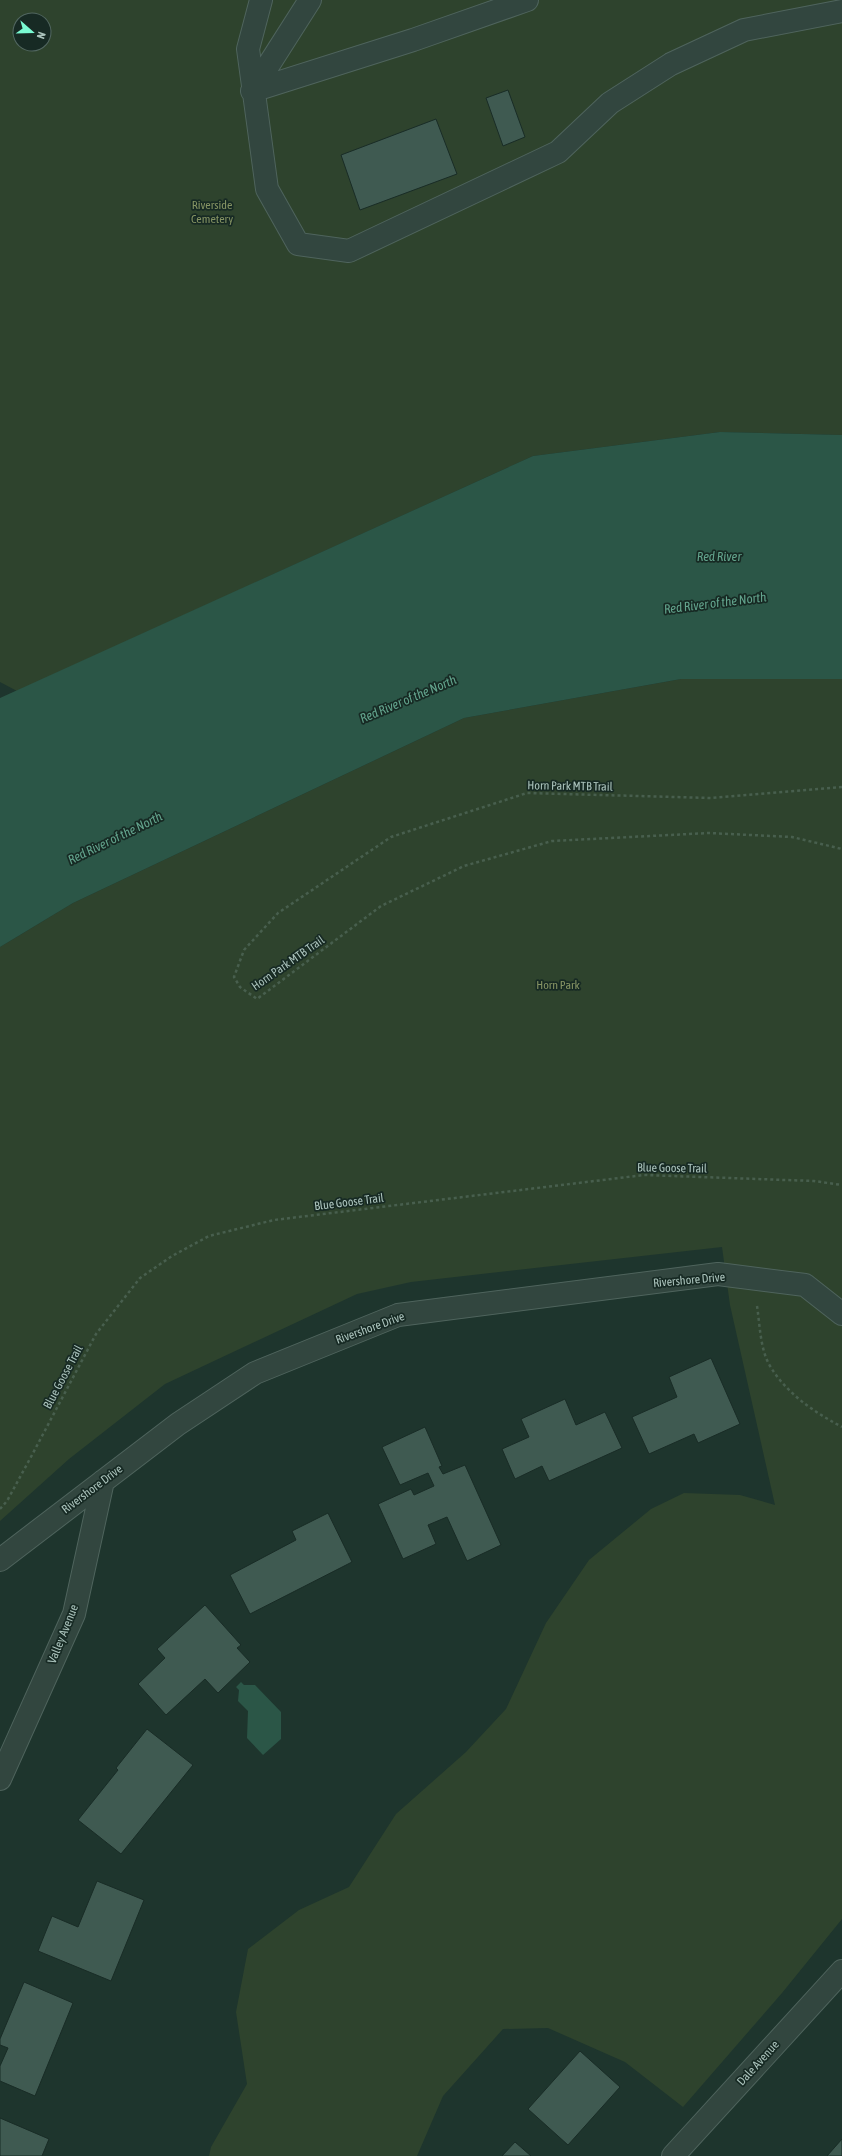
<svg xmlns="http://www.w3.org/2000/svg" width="842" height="2156" font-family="'Asap Condensed',sans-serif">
<rect width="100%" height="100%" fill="#1e352d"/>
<path fill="#2e432d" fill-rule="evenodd" d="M0 0H842V435L720 432 533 456 17 691 0 682ZM20 20H44V44H20Z
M681 679H842V1919L782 1993 683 2107 625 2062 548 2028 503 2029 443 2096 417 2156H209L211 2147 247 2084 236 2012 248 1949 299 1910 349 1887 396 1814 466 1752 506 1709 546 1623 589 1560 651 1509 684 1493 740 1495 775 1505 730 1305 722 1247 411 1282 357 1294 165 1384 69 1459 0 1521V947L73 903 464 718Z"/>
<path fill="#2b5647" d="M720 432 842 435V679H681L464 718 73 903 0 947V698L533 456Z
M241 1682 244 1685H255L281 1712V1739L263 1755 247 1738 248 1711 238 1701 239 1690 236 1687Z"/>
<path fill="#3f5a51" stroke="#192c26" d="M508 90 525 137 503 146 486 98Z
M436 119 457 174 360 210 341 155Z
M711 1358 740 1424 698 1443 694 1434 649 1454 632 1417 677 1397 669 1377Z
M565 1399 576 1425 605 1412 622 1448 549 1481 542 1466 515 1479 502 1449 529 1437 521 1419Z
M425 1427 442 1466 439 1467 443 1474 465 1465 501 1545 467 1561 447 1517 428 1525 436 1544 403 1559 378 1504 411 1489 414 1495 434 1486 428 1473 400 1485 382 1447Z
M328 1513 352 1562 250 1614 230 1575 296 1540 292 1531Z
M205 1605 241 1645 237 1648 250 1662 218 1693 205 1679 166 1715 138 1684 165 1658 157 1649Z
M147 1729 193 1765 121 1854 78 1820 118 1770 116 1768Z
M97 1881 144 1900 111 1981 38 1951 52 1916 78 1927Z
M24 1982 73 2003 35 2096 0 2081V2066L8 2048 0 2045V2039Z
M580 2051 620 2087 568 2145 528 2109Z
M0 2118 49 2139 42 2156H0Z
M842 2139V2156H827Z
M515 2142 531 2156H502Z"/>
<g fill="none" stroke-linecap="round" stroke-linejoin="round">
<defs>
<path id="minor" d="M261 0 248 49 267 189 298 244 349 251 558 152 610 103 671 64 744 30 842 11
M252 91 413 40 527 0
M252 91 310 0
M0 1560 178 1424 255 1373 398 1315 718 1274 805 1285 842 1314
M0 1779 74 1614 103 1481
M673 2156 842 1971"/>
</defs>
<use href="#minor" stroke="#4f645d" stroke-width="24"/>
<path stroke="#485f4e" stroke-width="2.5" stroke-dasharray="3 3" stroke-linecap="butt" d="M842 787 711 798 527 793 391 837 278 913 244 950 234 977 240 987 257 999 381 906 464 866 552 841 709 833 792 837 842 849
M757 1306C760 1325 760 1349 770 1366 787 1394 814 1412 842 1427
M0 1509 7 1501 32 1455 96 1334 140 1278 172 1256 209 1236 274 1220 644 1175 814 1181 842 1185"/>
<use href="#minor" stroke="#32463f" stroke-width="22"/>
</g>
<g text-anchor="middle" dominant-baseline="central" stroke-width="3.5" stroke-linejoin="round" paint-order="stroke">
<g font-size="12" fill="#859363" stroke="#172a24">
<text x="212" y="205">Riverside<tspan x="212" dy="14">Cemetery</tspan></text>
<text x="558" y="985">Horn Park</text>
</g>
<g font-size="12" fill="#abc3bc" stroke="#172a24">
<text transform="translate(570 786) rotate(1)">Horn Park MTB Trail</text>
<text transform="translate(288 963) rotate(-35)">Horn Park MTB Trail</text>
<text transform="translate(672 1168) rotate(1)">Blue Goose Trail</text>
<text transform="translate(349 1202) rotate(-7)">Blue Goose Trail</text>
<text transform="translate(689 1280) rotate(-5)">Rivershore Drive</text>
<text transform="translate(370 1328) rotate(-20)">Rivershore Drive</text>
<text transform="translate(63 1377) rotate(-62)">Blue Goose Trail</text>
<text transform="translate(92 1489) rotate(-37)">Rivershore Drive</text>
<text transform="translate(63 1634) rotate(-68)">Valley Avenue</text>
<text transform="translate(758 2063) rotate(-48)">Dale Avenue</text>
</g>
<g font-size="13" font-style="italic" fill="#63a48d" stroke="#172a24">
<text x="719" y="556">Red River</text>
<text transform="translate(715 603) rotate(-7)">Red River of the North</text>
<text transform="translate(408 699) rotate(-23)">Red River of the North</text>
<text transform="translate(115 838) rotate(-26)">Red River of the North</text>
</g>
</g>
<g transform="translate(32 32) rotate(110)"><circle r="19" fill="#172a24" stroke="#526761"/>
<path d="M0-3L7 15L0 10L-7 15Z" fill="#7afad2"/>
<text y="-6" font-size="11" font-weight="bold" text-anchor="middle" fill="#abc3bc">N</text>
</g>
</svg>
